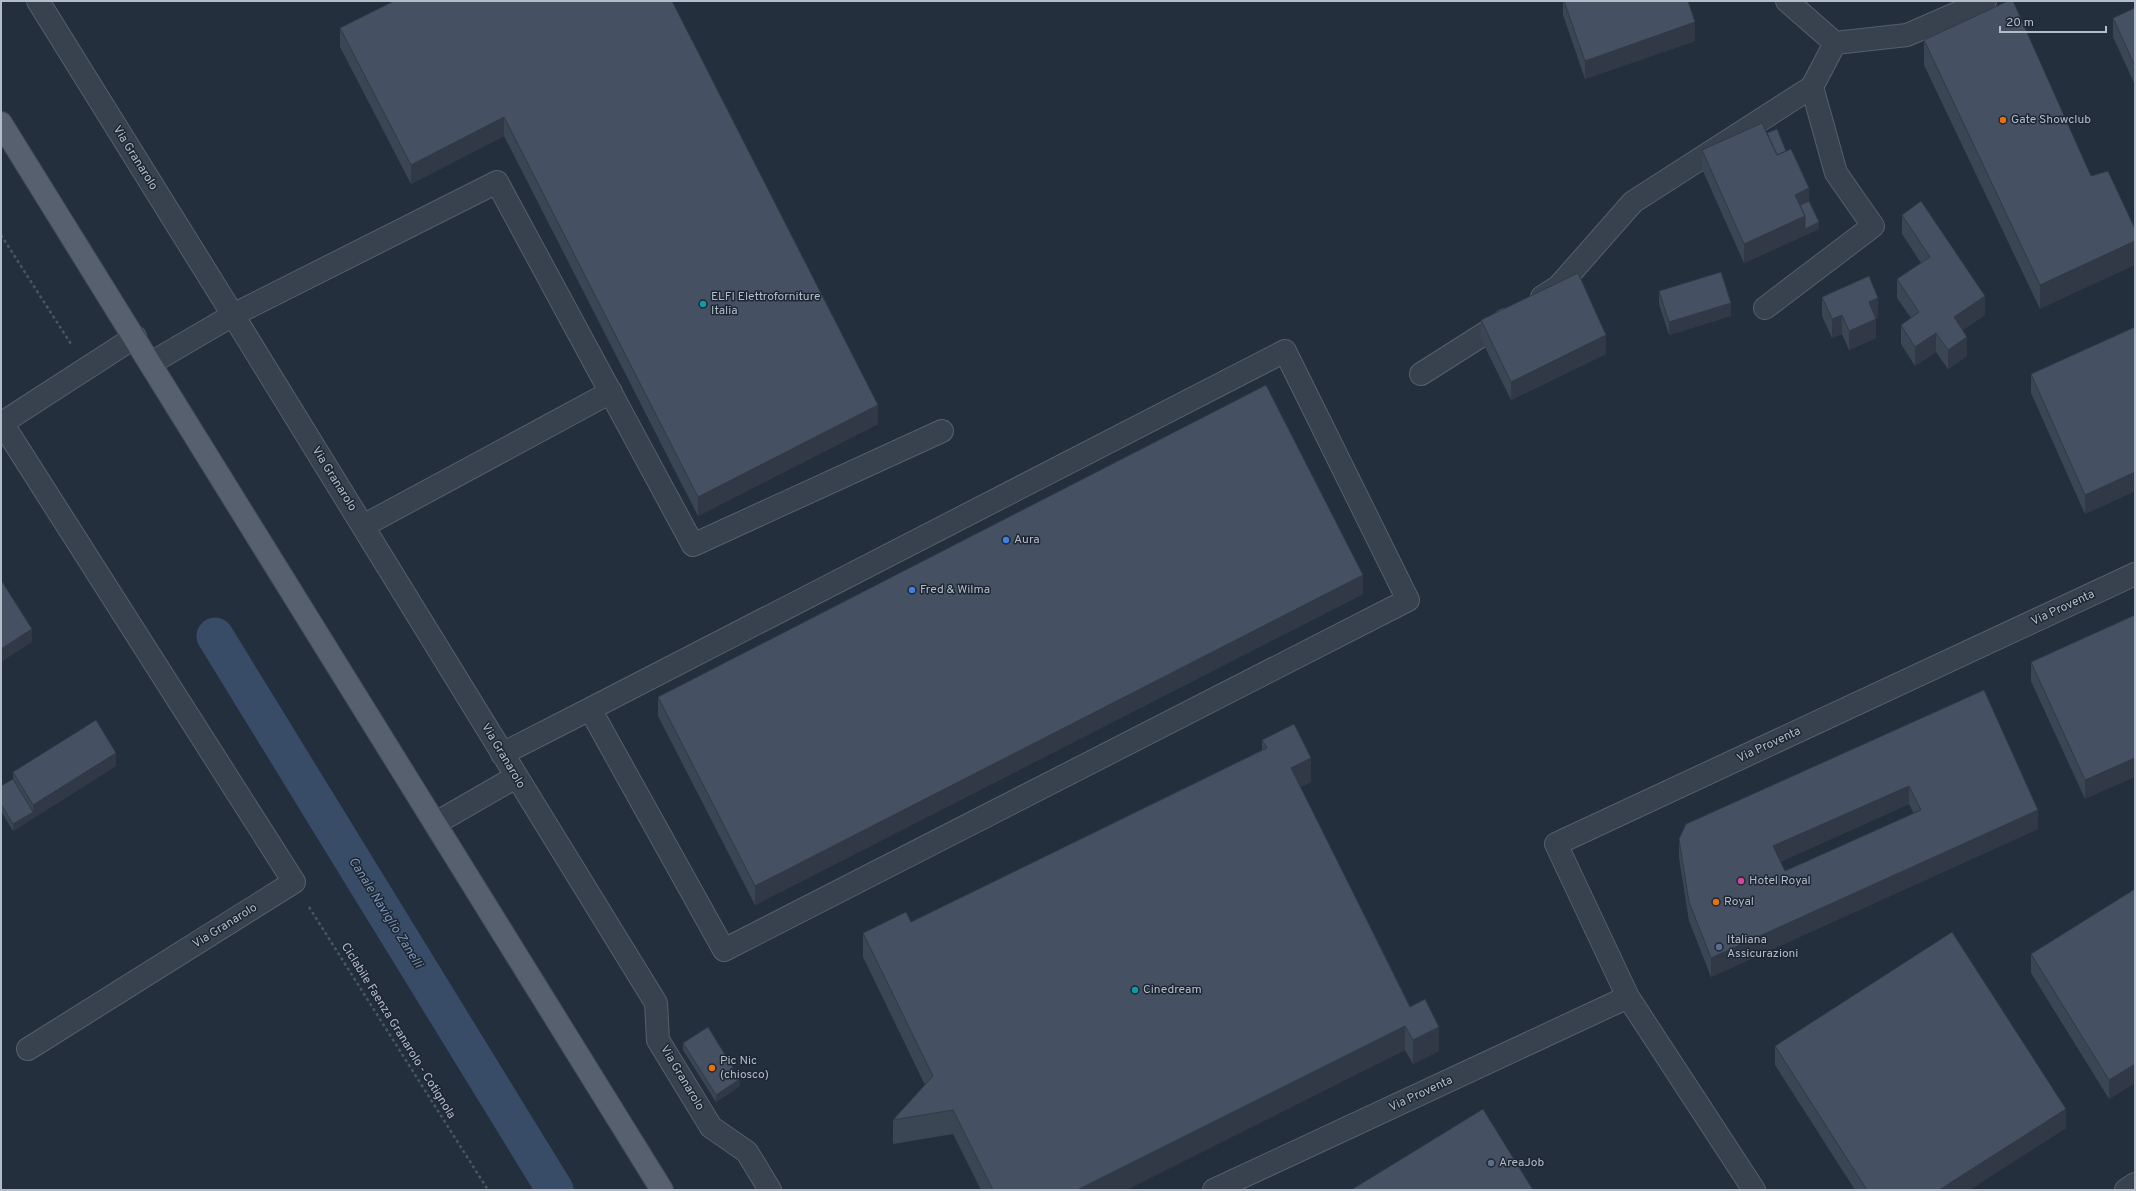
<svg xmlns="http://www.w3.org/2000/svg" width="2136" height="1191" font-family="Overpass,sans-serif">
<rect width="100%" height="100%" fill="#242f3e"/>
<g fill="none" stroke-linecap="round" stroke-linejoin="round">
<path stroke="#394c67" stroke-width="37" d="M215 636 555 1190"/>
<defs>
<path id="minor" d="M38 1 233 315 151 363
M1787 1 1835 43 1907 35 1985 1
M1812 87 1835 43
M1542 297 1559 286 1633 202 1812 87 1836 173 1873 226 1765 308
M1421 374 1506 320
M363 526 611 392
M502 754 590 709 1285 351 1408 600 724 950 590 709
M436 823 516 777
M28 1049 294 882 2 423 135 337
M770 1190 747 1152 711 1127 658 1040 656 1003 233 315 497 182 693 545 942 431
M1214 1190 1628 997
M1754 1190 1628 997 1556 844 2135 574
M2126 1190 2135 1184"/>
<path id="major" d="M1 123 662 1190"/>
</defs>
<use href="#minor" stroke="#565f6c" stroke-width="24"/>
<use href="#major" stroke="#414a57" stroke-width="24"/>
<path stroke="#44595c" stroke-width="2.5" stroke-dasharray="3 3" stroke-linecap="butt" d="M1 235 71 344
M309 907 488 1190"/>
<use href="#minor" stroke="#38414e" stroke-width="22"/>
<use href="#major" stroke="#56606e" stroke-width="22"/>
</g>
<path fill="#3b4654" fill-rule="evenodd" d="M394 1 878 424 698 516 504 136 411 184 340 47V28Z
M1563 1H1688L1695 41 1585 79 1563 15Z
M2135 8V85L2113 37V18Z
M1924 40 2091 176 2040 309 1924 65Z
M1767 133 1809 201 1819 229 1744 263 1702 169V150Z
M1902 215 1985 315 1963 330 1967 356 1948 369 1936 352 1915 366 1901 344V325L1911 318 1897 298V279L1921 263 1902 234Z
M1659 291 1731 316 1669 335 1659 304Z
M1822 297 1878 317 1876 318V338L1849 350 1842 334 1832 338 1822 316Z
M1481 320 1606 354 1511 400 1481 339Z
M2135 327V491L2085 514 2031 393V374Z
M1363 594 755 905 658 716V697Z
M2135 615 2085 799 2031 681V662Z
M1984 690 2038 829 1711 977 1689 921 1679 858V839ZM1909 804 1914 814 1785 871 1780 862Z
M1262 740 1311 782 1300 787 1410 1007 1439 1051 1413 1064 1405 1050 1126 1190H981L953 1134 893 1144V1120L925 1085 863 957V933L911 922 1262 750Z
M116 766 13 831 1 811V786L13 779V772Z
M2135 889V1083L2109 1099 2031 973V954Z
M683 1043 740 1086 716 1102 683 1050Z
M1775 1046 2066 1128 1969 1190H1855L1775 1065Z"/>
<path fill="#303945" d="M1695 22V41L1585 79V61Z
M504 117V136L411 184V165Z
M1809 188V207L1797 213 1795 195Z
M1805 216 1819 222V229L1744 263V244Z
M2135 241V265L2040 309V285Z
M1985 296V315L1954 336V317Z
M1878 298V317L1869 321V302Z
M1731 303V316L1669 335V322Z
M1842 315V334L1832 338V319Z
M1876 319V338L1849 350V331Z
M1936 333V352L1915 366V347Z
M1606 335V354L1511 400V382Z
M1967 337V356L1948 369V350Z
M878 405V424L698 516V497Z
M2135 472V491L2085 514V495Z
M1363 575V594L755 905V886Z
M32 629V642L1 662V649Z
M116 753V766L13 831V824L33 812V805Z
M1311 758V782L1291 792V768Z
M2135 758V777L2085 799V780Z
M1909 786V804L1773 865V846Z
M2038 810V829L1711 977V958Z
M1405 1026V1050L1126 1190H1077Z
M1439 1027V1051L1413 1064V1040Z
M2135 1064V1083L2109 1099V1080Z
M740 1079V1086L716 1102V1095Z
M2066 1109V1128L1969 1190H1939Z"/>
<path fill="#455162" stroke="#303945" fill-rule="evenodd" d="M394 1H672L878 405 698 497 504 117 411 165 340 28Z
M1564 1H1688L1695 22 1585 61Z
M2008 1H2013L2091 176 2108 171 2135 229V241L2040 285 1924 40Z
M2135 8V66L2113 18Z
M1762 123 1777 155 1791 149 1809 188 1795 195 1805 216 1744 244 1702 150Z
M1777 129 1786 151 1777 155 1767 133Z
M1809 201 1819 222 1805 229V216L1800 205Z
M1921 201 1985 296 1954 317 1967 337 1948 350 1936 333 1915 347 1901 325 1919 312 1897 279 1930 257 1902 215Z
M1721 272 1731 303 1669 322 1659 291Z
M1578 273 1606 335 1511 382 1481 320Z
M1869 276 1878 298 1869 302 1876 319 1849 331 1842 315 1832 319 1822 297Z
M2135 327V472L2085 495 2031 374Z
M1266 385 1363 575 755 886 658 697Z
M1 580 32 629 1 649Z
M2135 615V758L2085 780 2031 662Z
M1984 690 2038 810 1711 958 1689 902 1679 839 1686 824ZM1909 786 1921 810 1785 871 1773 846Z
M96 720 116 753 33 805 13 772Z
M1294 724 1311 758 1291 768 1410 1007 1425 999 1439 1027 1413 1040 1405 1026 1077 1190H993L953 1110 893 1120 933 1076 863 933 906 912 911 922 1267 748 1262 740Z
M13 779 33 812 13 824 1 804V786Z
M2135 889V1064L2109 1080 2031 954Z
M1952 932 2066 1109 1939 1190H1867L1775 1046Z
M708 1027 740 1079 716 1095 683 1043Z
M1483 1109 1533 1190H1351Z"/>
<g fill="#e8710a" stroke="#1d2633" stroke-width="1.5">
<circle cx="2003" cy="120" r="4"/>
<circle cx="1716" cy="902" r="4"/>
<circle cx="712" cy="1068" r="4"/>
</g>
<g fill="#0f9aa8" stroke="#1d2633" stroke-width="1.5">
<circle cx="703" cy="304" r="4"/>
<circle cx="1135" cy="990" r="4"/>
</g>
<g fill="#3f7fe0" stroke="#1d2633" stroke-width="1.5">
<circle cx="1006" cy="540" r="4"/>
<circle cx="912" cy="590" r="4"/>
</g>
<circle fill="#d1479c" stroke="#1d2633" stroke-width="1.5" cx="1741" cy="881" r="4"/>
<g fill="#5c6f8a" stroke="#1d2633" stroke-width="1.5">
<circle cx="1719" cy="947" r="4"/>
<circle cx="1491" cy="1163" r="4"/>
</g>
<g text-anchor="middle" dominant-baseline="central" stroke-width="3" stroke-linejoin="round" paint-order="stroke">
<g font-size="12" fill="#b4bcc9" stroke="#1d2633" text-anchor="start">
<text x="2011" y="120">Gate Showclub</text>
<text x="711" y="297">ELFI Elettroforniture<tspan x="711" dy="14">Italia</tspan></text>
<text x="1014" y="540">Aura</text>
<text x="920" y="590">Fred &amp; Wilma</text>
<text x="1749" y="881">Hotel Royal</text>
<text x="1724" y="902">Royal</text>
<text x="1727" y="940">Italiana<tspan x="1727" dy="14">Assicurazioni</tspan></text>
<text x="1143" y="990">Cinedream</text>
<text x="720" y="1061">Pic Nic<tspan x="720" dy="14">(chiosco)</tspan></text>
<text x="1499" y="1163">AreaJob</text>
</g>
<g font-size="12" fill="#b4bcc9" stroke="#1d2633">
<text transform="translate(135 158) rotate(58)">Via Granarolo</text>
<text transform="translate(334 479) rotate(58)">Via Granarolo</text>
<text transform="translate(2063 608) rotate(-25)">Via Proventa</text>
<text transform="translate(1769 745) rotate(-25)">Via Proventa</text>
<text transform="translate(503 756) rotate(59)">Via Granarolo</text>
<text transform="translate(225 926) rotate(-32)">Via Granarolo</text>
<text transform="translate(398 1031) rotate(58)">Ciclabile Faenza Granarolo - Cotignola</text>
<text transform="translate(682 1078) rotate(59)">Via Granarolo</text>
<text transform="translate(1421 1094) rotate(-25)">Via Proventa</text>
</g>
<g font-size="13" font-style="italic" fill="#7c92b1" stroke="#1d2633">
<text transform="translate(385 913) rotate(58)">Canale Naviglio Zanelli</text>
</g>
</g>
<rect width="2136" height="1191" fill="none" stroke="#b4bcc9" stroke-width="4"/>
<path d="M2000 26v6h106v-6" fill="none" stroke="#b4bcc9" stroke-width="2"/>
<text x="2006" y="26" font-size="12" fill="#b4bcc9" stroke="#1d2633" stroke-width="3" paint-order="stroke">20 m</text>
</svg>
